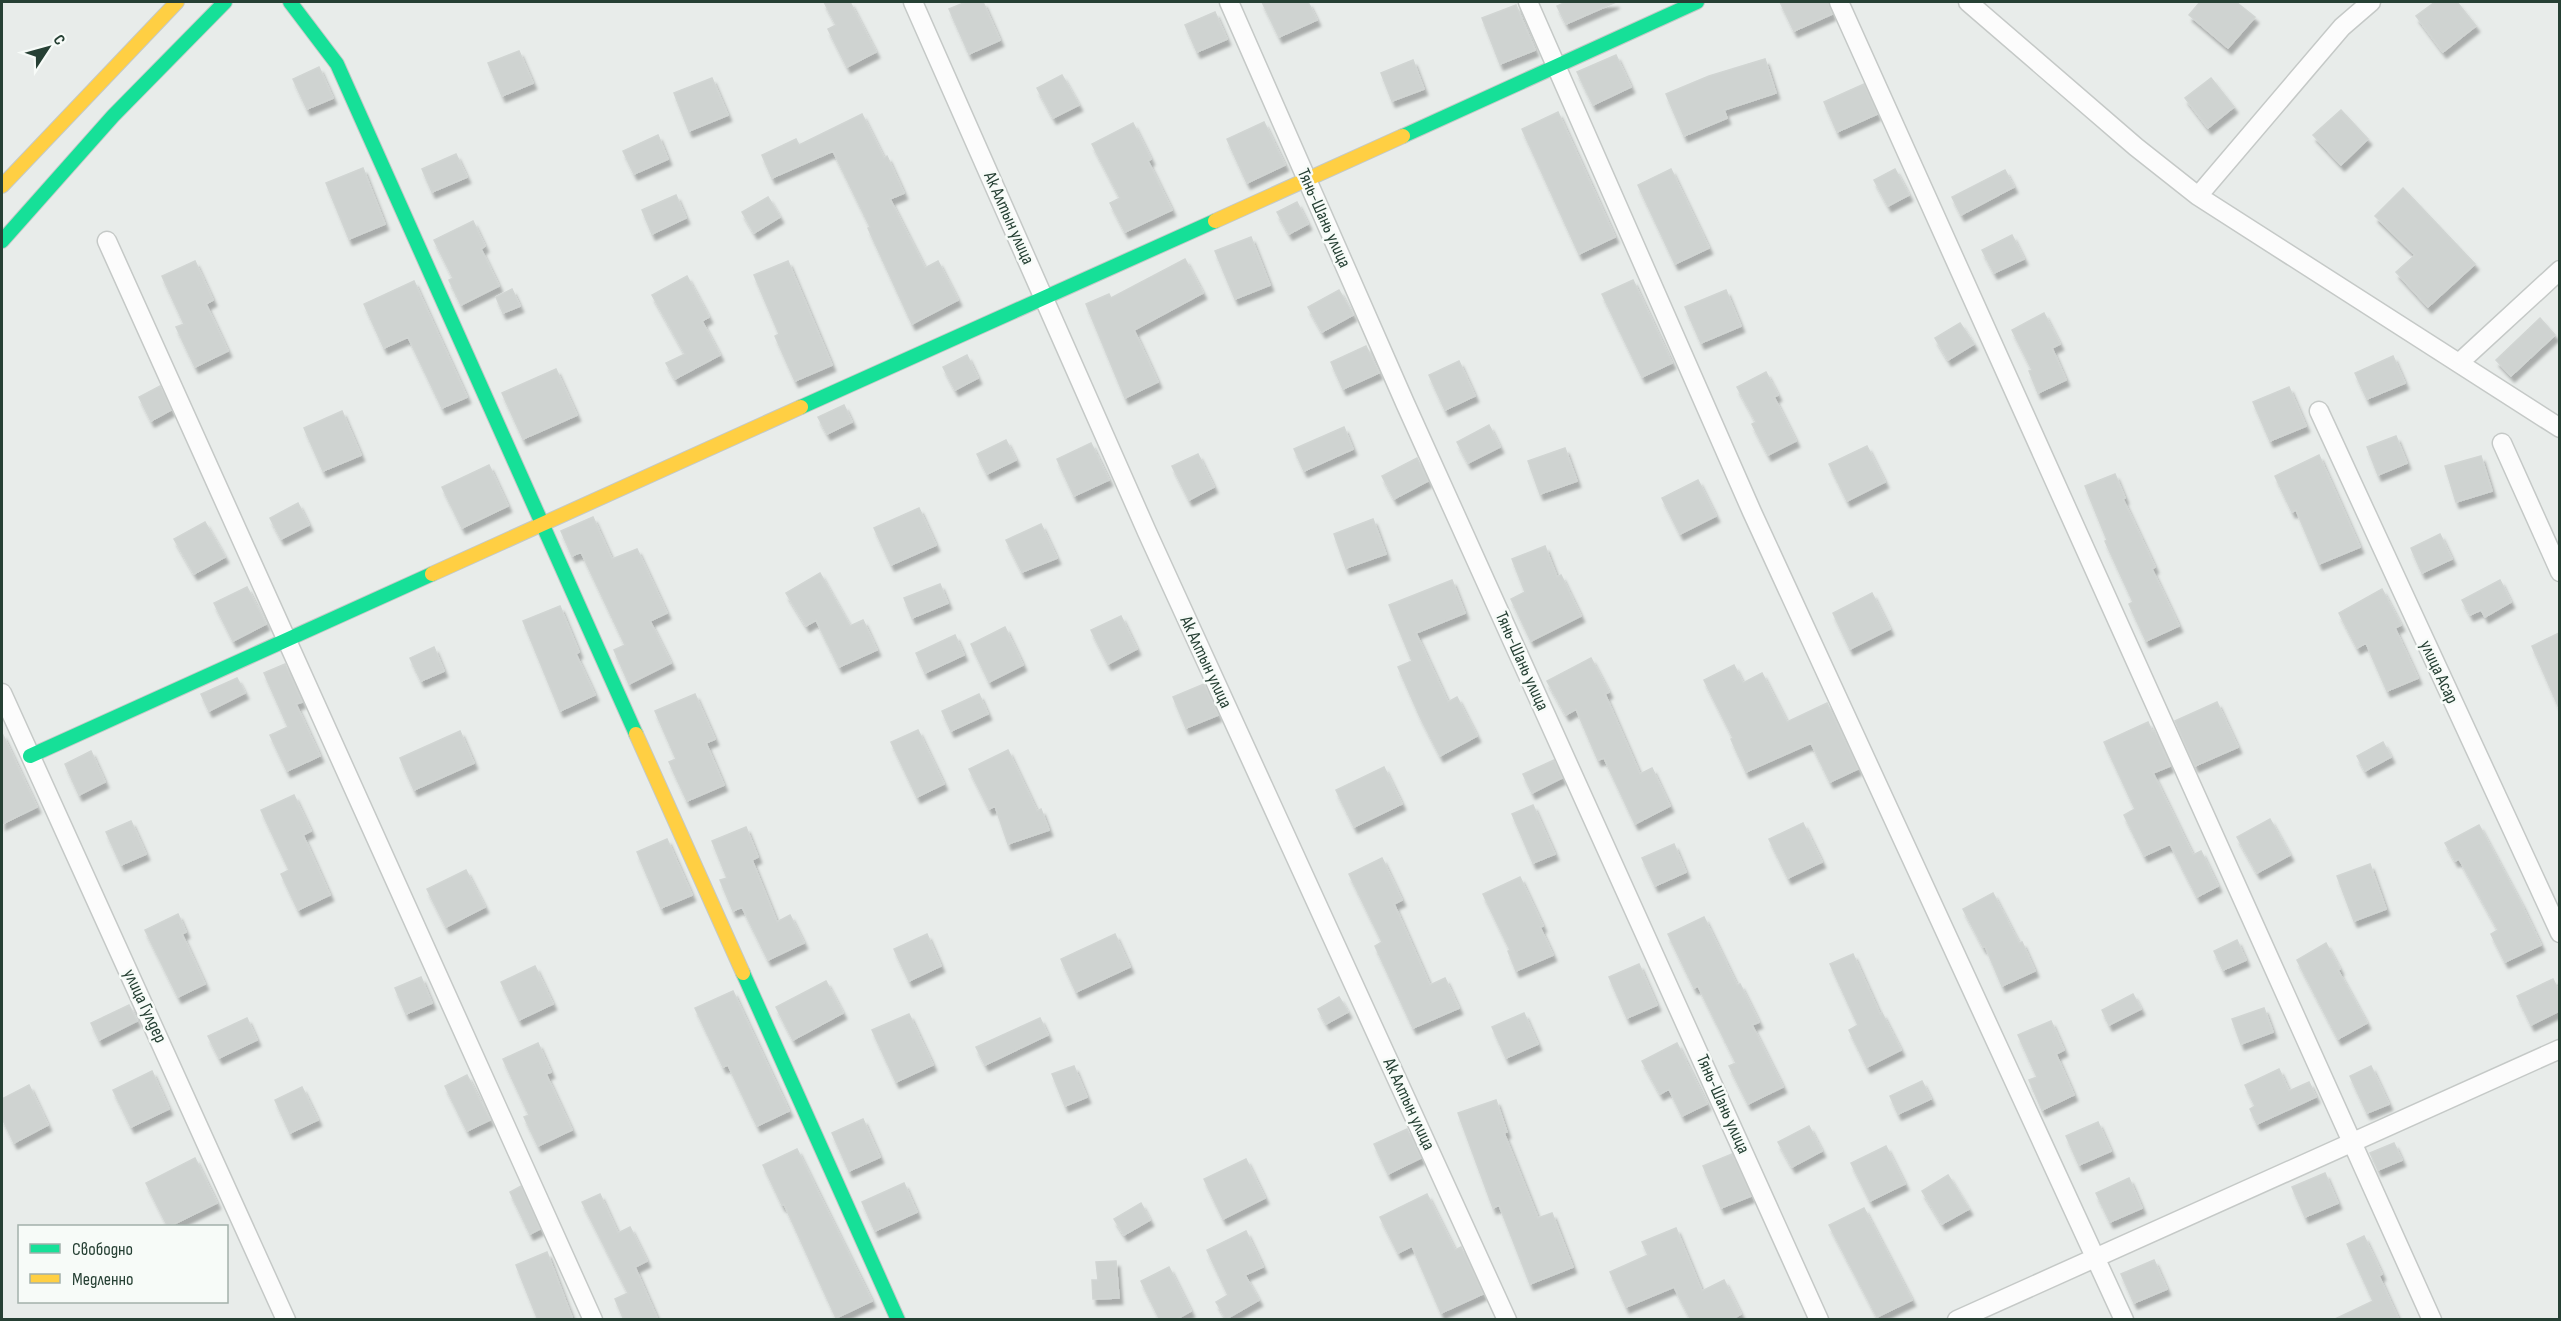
<svg xmlns="http://www.w3.org/2000/svg" width="2561" height="1321" font-family="'Sofia Sans Condensed',sans-serif">
<defs>
<filter id="shadow"><feDropShadow dx="3.5" dy="6" stdDeviation="1.5" flood-color="#0004"/></filter>
</defs>
<rect width="100%" height="100%" fill="#e8ecea"/>
<path fill="#cfd3d1" stroke="#d1d5d3" stroke-width="1.5" filter="url(#shadow)" d="M824 2H850L876 52 847 67 828 29 836 25Z
M966 2H983L1000 40 969 54 949 9Z
M1262 2H1308L1317 20 1279 37Z
M1566 2H1616L1566 24 1557 6Z
M1780 2H1828L1832 14 1794 31Z
M2200 2H2236L2255 17 2228 48 2189 15Z
M2435 2H2457L2476 26 2443 52 2416 16Z
M1516 5 1535 50 1500 64 1482 18Z
M1215 12 1227 39 1197 52 1185 25Z
M519 51 533 83 502 96 488 63Z
M1616 55 1631 87 1593 105 1577 72Z
M1765 59 1776 93 1724 110 1727 118 1684 136 1666 94 1709 76Z
M1413 60 1424 89 1392 101 1381 73Z
M319 67 333 98 307 109 293 79Z
M1062 75 1079 105 1053 118 1037 88Z
M712 78 728 115 689 131 674 93Z
M2211 78 2234 107 2208 128 2185 98Z
M1864 84 1877 114 1837 132 1824 102Z
M2341 110 2368 139 2341 165 2313 135Z
M1558 112 1615 237 1579 254 1522 129Z
M862 114 884 158 887 156 904 193 890 199 925 268 938 261 958 300 912 324 868 228 870 227 833 151 772 178 762 155 796 139 799 145Z
M1264 122 1285 165 1247 183 1227 139Z
M1133 123 1151 159 1148 161 1172 210 1125 232 1110 203 1120 198 1092 144Z
M658 135 668 159 634 174 623 151Z
M456 154 467 177 432 192 422 169Z
M363 168 385 224 349 239 326 183Z
M1671 169 1709 248 1675 264 1638 185Z
M1895 169 1909 195 1888 206 1874 180Z
M2005 170 2014 187 1961 215 1952 197Z
M2403 188 2475 264 2428 307 2396 272 2415 255 2375 216Z
M676 195 686 218 652 234 642 210Z
M768 197 780 217 754 233 742 212Z
M1297 202 1308 224 1289 234 1277 212Z
M473 221 485 246 481 249 499 286 461 305 449 280 453 278 434 240Z
M2012 235 2024 259 1994 273 1982 250Z
M1251 237 1270 285 1235 299 1215 251Z
M1185 259 1203 293 1134 330 1158 382 1125 398 1086 304 1109 294 1111 298Z
M195 261 213 300 206 304 228 351 195 367 176 327 184 324 162 276Z
M788 261 832 365 795 381 775 336 779 334 754 275Z
M687 276 709 317 702 321 720 355 675 379 666 363 685 354 652 295Z
M1633 280 1672 363 1642 377 1602 294Z
M414 281 467 397 442 408 408 337 384 348 364 304Z
M512 289 520 306 503 313 496 297Z
M1339 290 1353 315 1322 332 1308 307Z
M1726 290 1741 326 1701 343 1685 307Z
M2044 313 2060 344 2052 348 2066 380 2038 393 2029 371 2032 370 2012 330Z
M2540 318 2555 335 2511 376 2496 360Z
M1960 323 1974 344 1948 360 1935 338Z
M1366 346 1379 373 1343 389 1331 362Z
M967 355 978 378 955 390 943 367Z
M2393 356 2405 383 2367 399 2355 373Z
M1459 361 1475 396 1445 410 1429 375Z
M556 369 577 415 523 439 502 393Z
M1766 372 1778 395 1774 397 1796 441 1768 455 1752 424 1756 422 1737 387Z
M160 386 171 410 151 421 139 397Z
M2289 387 2306 426 2270 441 2253 402Z
M844 405 852 422 827 434 818 417Z
M342 411 361 455 323 471 304 428Z
M1489 425 1500 447 1468 463 1457 442Z
M1344 427 1353 449 1304 471 1294 449Z
M2396 436 2407 463 2378 475 2367 447Z
M1006 440 1016 460 987 474 977 454Z
M1091 443 1109 480 1074 496 1057 459Z
M1867 446 1885 482 1847 501 1829 464Z
M1565 448 1577 481 1540 494 1528 461Z
M1198 454 1214 487 1189 500 1172 466Z
M2319 455 2360 547 2319 564 2296 510 2292 512 2275 476Z
M2481 456 2492 491 2456 502 2445 466Z
M1417 458 1428 481 1394 499 1382 476Z
M489 465 508 506 462 528 442 487Z
M2115 474 2125 498 2123 499 2155 567 2152 569 2179 626 2146 641 2129 604 2133 602 2105 541 2107 540 2085 486Z
M1698 480 1716 516 1680 534 1662 498Z
M298 503 309 525 281 539 270 518Z
M919 508 936 545 891 565 874 528Z
M593 517 612 559 637 549 667 613 650 621 671 663 629 684 614 650 625 645 581 552 572 556 561 531Z
M1373 519 1386 554 1346 568 1334 534Z
M205 522 225 557 194 574 174 539Z
M1041 524 1057 558 1022 572 1006 540Z
M2440 534 2452 559 2422 573 2411 548Z
M1545 546 1557 577 1561 575 1581 616 1531 641 1511 599 1525 592 1512 559Z
M820 573 850 626 863 620 877 650 839 667 816 620 806 626 786 593Z
M1452 580 1465 613 1416 633 1448 702 1457 697 1477 736 1440 756 1420 717 1398 667 1412 661 1389 605Z
M2500 580 2511 602 2485 617 2481 610 2470 615 2462 600Z
M940 584 948 603 912 618 904 598Z
M247 587 266 624 233 641 214 603Z
M2382 589 2401 625 2395 628 2418 678 2387 691 2366 643 2357 648 2339 613Z
M1872 593 1890 629 1850 649 1833 613Z
M560 606 579 652 576 654 595 695 560 711 523 621Z
M1121 616 1137 649 1108 664 1091 630Z
M1005 627 1023 665 989 682 971 644Z
M2559 633V708L2532 646Z
M955 635 964 655 925 673 916 653Z
M434 647 444 671 421 681 410 658Z
M1591 658 1609 692 1605 694 1640 774 1652 768 1670 806 1635 824 1604 758 1598 760 1576 709 1566 715 1547 681Z
M285 664 302 702 296 704 320 756 287 771 270 735 288 727 264 673Z
M1734 665 1743 683 1762 673 1787 722 1827 703 1858 769 1830 782 1811 743 1746 772 1731 739 1733 738 1704 680Z
M237 678 245 693 209 711 201 694Z
M1204 684 1218 715 1186 728 1173 697Z
M695 694 715 739 706 743 724 785 687 801 669 762 676 759 655 711Z
M979 694 988 714 951 731 942 711Z
M2217 702 2238 747 2195 766 2175 721Z
M2148 722 2152 731 2154 730 2170 766 2153 773 2193 855 2201 851 2218 886 2197 897 2170 844 2144 856 2124 815 2135 809 2104 742Z
M918 730 944 784 917 797 891 742Z
M460 731 474 763 414 790 400 758Z
M2 733 37 807 2 824Z
M2383 742 2391 757 2365 771 2357 756Z
M1008 750 1037 811 1041 809 1049 830 1008 844 995 806 989 809 969 769Z
M91 751 105 782 79 795 65 764Z
M1554 760 1562 778 1532 793 1523 774Z
M1384 767 1402 804 1354 827 1336 790Z
M294 795 311 831 303 835 330 895 298 910 281 874 289 870 261 810Z
M1533 805 1555 854 1533 863 1512 814Z
M2270 819 2290 855 2257 873 2237 837Z
M131 821 146 854 121 865 106 832Z
M1803 823 1822 862 1788 878 1769 839Z
M2479 825 2521 903 2541 945 2505 962 2491 934 2498 930 2459 859 2455 861 2445 843Z
M746 827 758 857 752 860 777 922 790 915 804 943 768 960 742 907 733 911 720 880 727 878 712 841Z
M667 839 692 895 661 908 637 852Z
M1674 844 1686 872 1655 886 1642 858Z
M1382 858 1402 900 1394 904 1430 985 1445 978 1459 1008 1413 1028 1375 946 1382 942 1349 874Z
M2370 864 2386 909 2354 921 2337 876Z
M466 870 485 907 446 927 427 889Z
M1520 877 1543 926 1540 927 1553 955 1516 971 1508 951 1510 950 1483 894Z
M1993 893 2019 943 2022 942 2035 971 2002 986 1985 946 1983 947 1963 909Z
M178 914 186 932 182 934 205 984 178 997 145 930Z
M1704 917 1737 985 1740 984 1759 1022 1752 1025 1783 1087 1748 1104 1729 1066 1736 1063 1698 986 1694 988 1668 934Z
M927 934 941 966 909 981 894 949Z
M1115 934 1130 967 1076 992 1061 959Z
M2237 940 2246 960 2223 970 2214 951Z
M2326 943 2340 969 2338 970 2367 1023 2338 1039 2297 960Z
M1853 954 1880 1014 1882 1013 1901 1050 1867 1067 1849 1030 1858 1025 1830 964Z
M1639 964 1657 1005 1627 1018 1609 977Z
M535 966 553 1004 519 1020 501 982Z
M421 977 432 1003 406 1014 395 988Z
M2553 979 2559 992V1011L2531 1025 2517 996Z
M826 981 843 1013 793 1040 776 1007Z
M733 991 789 1111 757 1126 728 1065 723 1067 695 1008Z
M2133 994 2141 1009 2109 1025 2102 1010Z
M1339 997 1348 1012 1326 1024 1318 1009Z
M129 1005 137 1021 99 1040 91 1023Z
M2264 1008 2273 1032 2241 1044 2232 1019Z
M1524 1013 1538 1044 1506 1058 1492 1027Z
M909 1014 933 1065 896 1082 872 1030Z
M247 1018 257 1040 219 1058 208 1036Z
M1040 1018 1048 1035 985 1065 976 1047Z
M2051 1021 2064 1050 2056 1054 2074 1095 2042 1110 2029 1080 2037 1077 2018 1035Z
M538 1043 551 1072 546 1074 572 1130 538 1146 524 1117 529 1115 503 1059Z
M1677 1043 1707 1104 1682 1116 1669 1089 1660 1094 1642 1061Z
M1074 1066 1087 1097 1065 1106 1052 1074Z
M2371 1066 2389 1104 2367 1113 2350 1076Z
M2279 1069 2289 1091 2309 1082 2316 1097 2257 1124 2250 1109 2255 1106 2245 1085Z
M152 1071 169 1109 131 1127 113 1090Z
M467 1075 490 1120 467 1131 445 1086Z
M1922 1081 1931 1099 1898 1114 1890 1096Z
M29 1085 48 1125 14 1143 2 1118V1099Z
M302 1087 318 1120 290 1133 275 1100Z
M1496 1100 1507 1132 1504 1133 1538 1218 1552 1213 1573 1267 1530 1284 1499 1205 1493 1208 1458 1113Z
M863 1119 880 1157 849 1171 832 1133Z
M2098 1122 2111 1151 2079 1165 2066 1136Z
M1809 1126 1822 1151 1792 1167 1778 1142Z
M1407 1129 1421 1158 1388 1174 1374 1144Z
M2394 1143 2402 1160 2378 1170 2370 1153Z
M1886 1146 1905 1184 1870 1201 1851 1163Z
M797 1149 872 1301 836 1318 784 1204 782 1205 763 1165Z
M1732 1154 1751 1196 1721 1208 1703 1166Z
M195 1158 217 1203 168 1227 146 1183Z
M1246 1159 1265 1198 1223 1219 1204 1179Z
M2325 1173 2338 1203 2305 1217 2292 1187Z
M1948 1175 1969 1209 1942 1224 1922 1191Z
M2129 1178 2142 1208 2110 1222 2096 1193Z
M904 1183 917 1212 875 1231 862 1202Z
M521 1186 540 1229 530 1234 510 1192Z
M600 1194 618 1233 630 1227 647 1261 635 1267 658 1320H624L615 1299 628 1293 582 1202Z
M1427 1194 1455 1250 1461 1247 1483 1294 1441 1313 1412 1246 1398 1253 1380 1217Z
M1141 1203 1150 1220 1124 1235 1114 1219Z
M1864 1208 1912 1300 1877 1317 1829 1225Z
M1676 1228 1702 1291 1724 1280 1741 1314 1731 1320H1691L1674 1287 1626 1307 1610 1272 1648 1255 1642 1242Z
M1246 1231 1263 1267 1245 1275 1259 1300 1226 1319 1216 1302 1228 1295 1207 1250Z
M2364 1236 2382 1274 2379 1276 2399 1320H2333L2373 1301 2347 1244Z
M547 1252 573 1320H538L516 1265Z
M2154 1260 2167 1289 2134 1303 2121 1274Z
M1116 1261 1119 1298 1093 1299 1092 1280H1098L1096 1262Z
M1169 1267 1191 1311 1175 1320H1160L1141 1281Z"/>
<g fill="none" stroke-linecap="round" stroke-linejoin="round">
<defs>
<path id="street" d="M913 2 1147 532 1507 1320
M1229 2 1405 403 1819 1320
M1528 2 1752 512 2124 1320
M1839 2 2432 1320
M1968 2 2136 147 2198 196 2560 428
M2198 196 2342 27 2371 2
M107 241 593 1320
M2460 362 2560 270
M2319 411 2560 933
M2502 443 2560 572
M2 693 286 1320
M1957 1320 2560 1049"/>
<path id="fast" d="M290 2 337 64 636 734
M1403 136 1697 2
M2 241 113 116 225 2
M801 407 1215 221
M30 756 432 574
M743 973 898 1320"/>
<path id="slow" d="M2 186 177 2
M1215 221 1403 136
M432 574 801 407
M636 734 743 973"/>
</defs>
<use href="#street" stroke="#c5c9c7" stroke-width="21"/>
<use href="#fast" stroke="#c4c9c7" stroke-width="16"/>
<use href="#slow" stroke="#c4c9c7" stroke-width="16"/>
<use href="#street" stroke="#fcfcfc" stroke-width="18"/>
<use href="#fast" stroke="#16e098" stroke-width="14"/>
<use href="#slow" stroke="#ffcf43" stroke-width="14"/>
</g>
<g text-anchor="middle" dominant-baseline="central" stroke-width="5" stroke-linejoin="round" paint-order="stroke">
<g font-size="18" fill="#264034" stroke="#f7fbf8">
<text transform="translate(1009 218) rotate(66)">Ак Алтын улица</text>
<text transform="translate(1324 218) rotate(66)">Тянь-Шань улица</text>
<text transform="translate(1522 661) rotate(66)">Тянь-Шань улица</text>
<text transform="translate(1206 662) rotate(65)">Ак Алтын улица</text>
<text transform="translate(2439 672) rotate(65)">улица Асар</text>
<text transform="translate(145 1006) rotate(65)">улица Гулдер</text>
<text transform="translate(1409 1104) rotate(65)">Ак Алтын улица</text>
<text transform="translate(1723 1104) rotate(66)">Тянь-Шань улица</text>
</g>
</g>
<rect width="2561" height="1321" fill="none" stroke="#264034" stroke-width="6"/>
<rect x="18" y="1225" width="210" height="78" fill="#f7fbf8" stroke="#a3b0aa" stroke-width="1.5"/>
<rect x="30" y="1244" width="30" height="9" fill="#16e098" stroke="#a3b0aa" stroke-width="1.5"/>
<text x="72" y="1255" font-size="18" fill="#264034">Свободно</text>
<rect x="30" y="1274" width="30" height="9" fill="#ffcf43" stroke="#a3b0aa" stroke-width="1.5"/>
<text x="72" y="1285" font-size="18" fill="#264034">Медленно</text>
<g transform="translate(48 48) rotate(54)" stroke="#f7fbf8" stroke-width="4.5" paint-order="stroke">
<path d="M0-4.5L10 22L0 15L-10 22Z" fill="#264034"/>
<text y="-9" font-size="16" font-weight="bold" text-anchor="middle" fill="#264034">С</text>
</g>
</svg>
